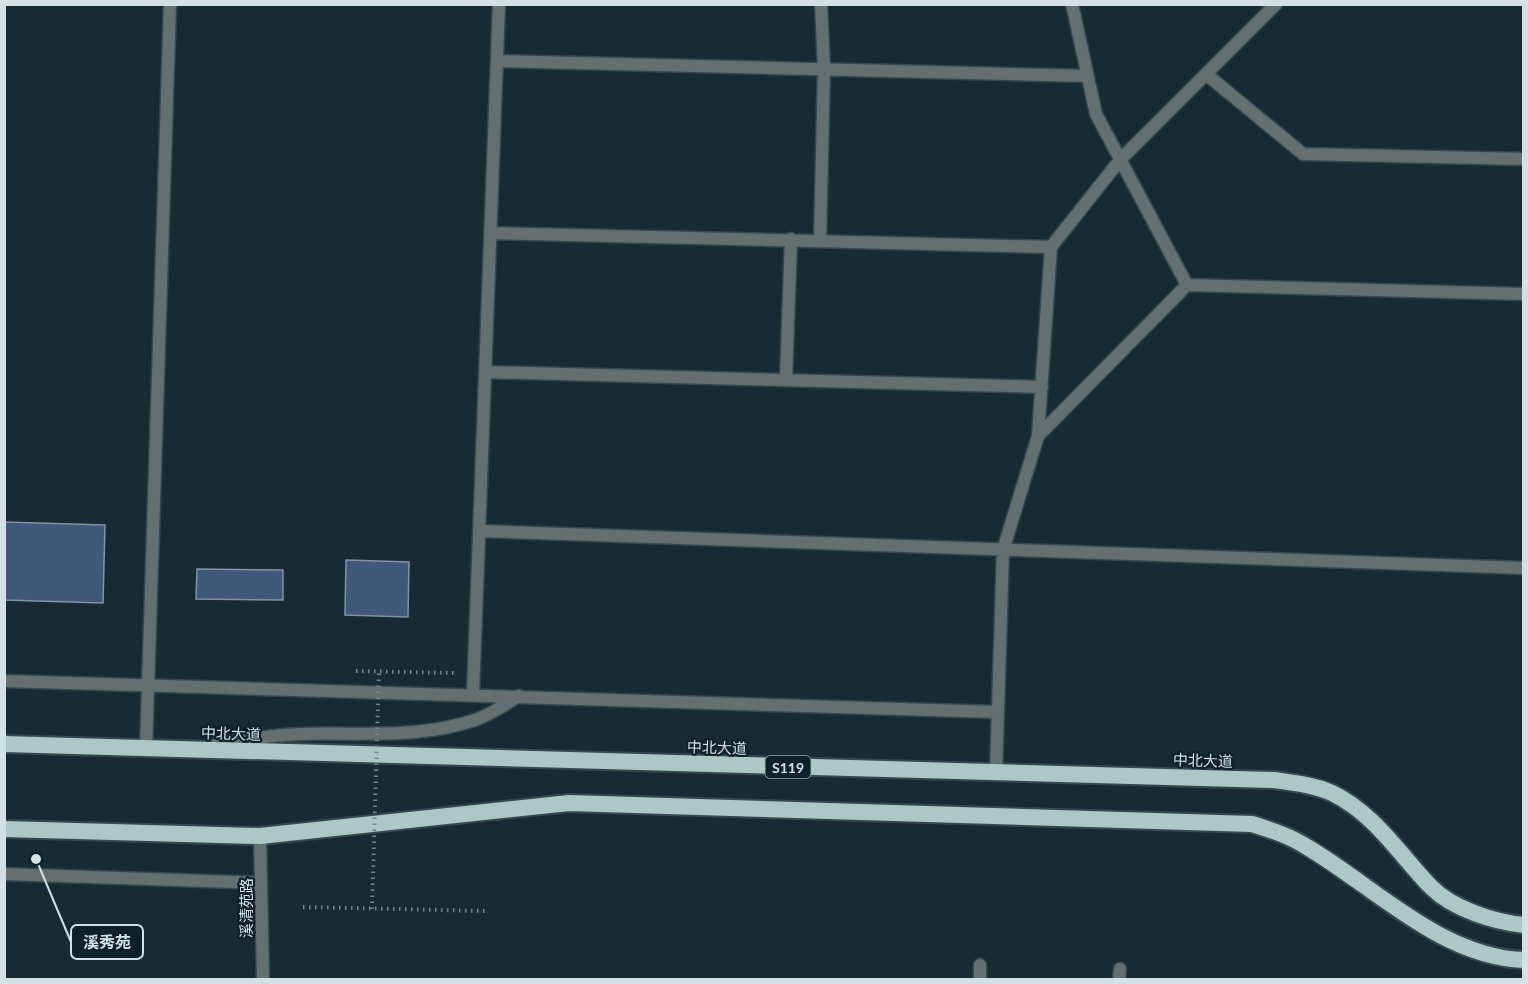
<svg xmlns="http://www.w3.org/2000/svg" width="1528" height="984" font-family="Lato,'Noto Sans SC',sans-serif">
<rect width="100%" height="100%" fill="#162b34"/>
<path fill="#40597b" stroke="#8492a4" stroke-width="1.5" d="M4 522 105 525 103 603 4 600Z
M346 560 409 562 408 617 345 615Z
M197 569 283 570V600L196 599Z"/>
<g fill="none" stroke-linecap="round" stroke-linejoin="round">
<defs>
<path id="service" d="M216 745C245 739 273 735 302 734 362 732 418 739 475 720 491 715 505 704 519 696
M980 980V965
M1119 980 1120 969"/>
<path id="minor" d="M1072 4 1096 114 1187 285
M497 61 1087 76
M1206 74 1303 154 1524 159
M491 233 1051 247
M820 240 824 68 821 4
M486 372 1042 387
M786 379 791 239
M1038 436 1051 247 1120 160 1276 4
M480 531 1524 568
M4 681 997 712
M473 694 499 4
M146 749 170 4
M996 773 1003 550 1038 436 1187 285 1524 294
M260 836 263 980
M4 874 260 883"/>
<path id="trunk" d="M4 744 1274 780C1294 783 1314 785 1332 793 1374 813 1400 855 1431 887 1453 909 1494 922 1524 925
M4 829 260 836 569 803 1252 824C1271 830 1290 836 1307 847 1375 887 1441 957 1524 960"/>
</defs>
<use href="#service" stroke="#344850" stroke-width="15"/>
<use href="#minor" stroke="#344850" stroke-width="15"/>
<use href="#trunk" stroke="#344850" stroke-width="20"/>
<path stroke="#75868d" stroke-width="4" stroke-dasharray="1.5 4.5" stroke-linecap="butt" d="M356 671 455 673
M303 907 487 911"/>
<use href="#service" stroke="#647070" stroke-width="12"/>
<use href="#minor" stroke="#647070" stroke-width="12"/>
<use href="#trunk" stroke="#acc8c6" stroke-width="16"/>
<path stroke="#75868d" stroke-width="4" stroke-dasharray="1.5 4.5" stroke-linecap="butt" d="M372 909 379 671"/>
</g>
<g text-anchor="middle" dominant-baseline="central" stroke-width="4.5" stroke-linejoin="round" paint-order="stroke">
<rect fill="#0c212a" stroke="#97a7ad" stroke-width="1.5" x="765.5" y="756" width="45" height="22" rx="4.5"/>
<g font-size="14" font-weight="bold" fill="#d3e0e5">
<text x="788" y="767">S119</text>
</g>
<g font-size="15" fill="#d3e0e5" stroke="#0c212a">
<text transform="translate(231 733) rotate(2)">中北大道</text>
<text transform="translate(717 747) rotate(2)">中北大道</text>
<text transform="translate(1203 760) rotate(2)">中北大道</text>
<text transform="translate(246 908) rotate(-90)">溪清苑路</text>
</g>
</g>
<path fill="none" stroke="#d3e0e5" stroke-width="2" d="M36 859L71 942"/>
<circle fill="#d3e0e5" stroke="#0c212a" stroke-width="2" cx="36" cy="859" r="6"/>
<rect fill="#0c212a" stroke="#d3e0e5" stroke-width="2" x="71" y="925" width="72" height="34" rx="6"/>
<g font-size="16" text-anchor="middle" font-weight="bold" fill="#d3e0e5">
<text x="107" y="948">溪秀苑</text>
</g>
<rect width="1528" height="984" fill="none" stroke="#d3e0e5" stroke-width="12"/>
</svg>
